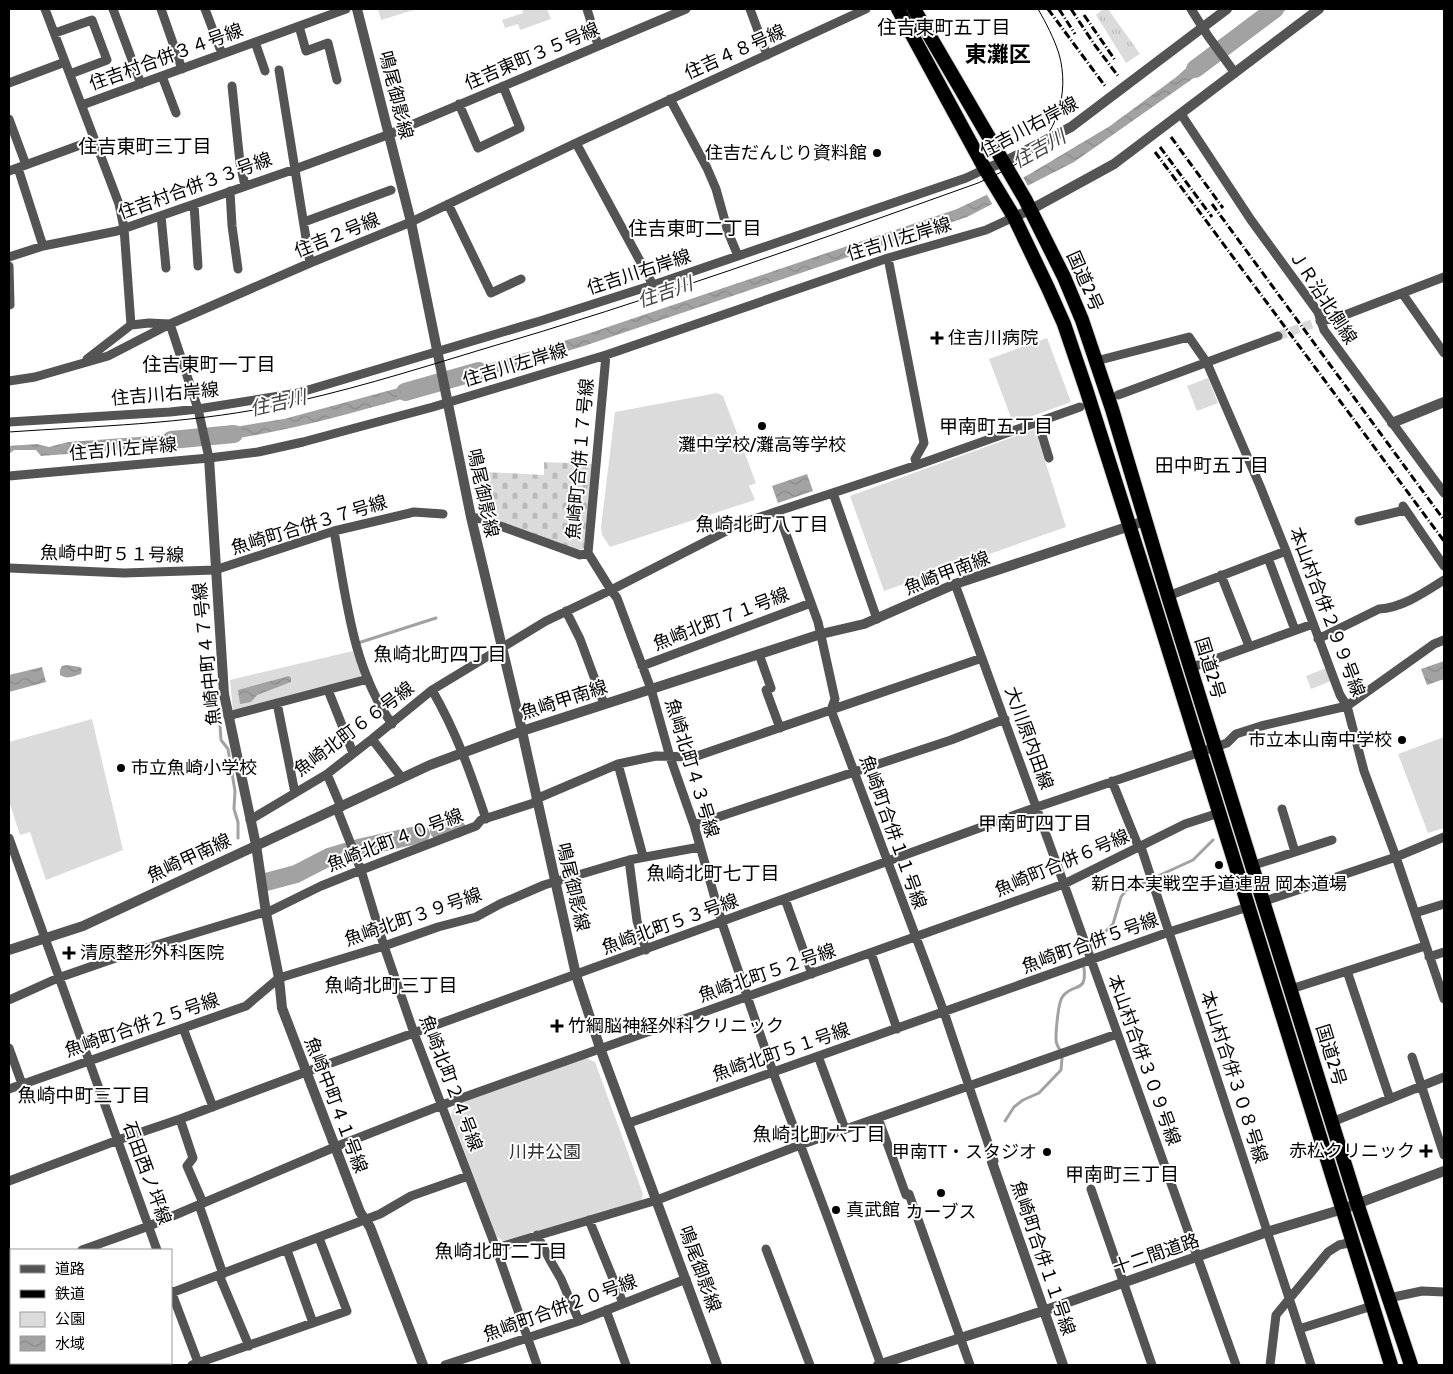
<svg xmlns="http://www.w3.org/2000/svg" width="1453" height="1374" font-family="Cabin,'Noto Sans JP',sans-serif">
<defs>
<pattern id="grass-tufts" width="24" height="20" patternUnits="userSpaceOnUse" patternTransform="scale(1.25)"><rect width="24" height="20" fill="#dbdbdb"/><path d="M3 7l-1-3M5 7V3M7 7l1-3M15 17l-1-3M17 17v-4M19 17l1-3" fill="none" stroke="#bababa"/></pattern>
<pattern id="cemetery-stones" width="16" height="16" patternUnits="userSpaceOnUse" patternTransform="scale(1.25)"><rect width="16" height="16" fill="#dbdbdb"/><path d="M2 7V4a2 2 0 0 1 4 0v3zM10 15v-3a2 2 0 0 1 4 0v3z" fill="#bababa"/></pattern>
<pattern id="water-waves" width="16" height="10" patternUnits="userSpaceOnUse" patternTransform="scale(1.25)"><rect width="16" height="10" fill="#a2a2a2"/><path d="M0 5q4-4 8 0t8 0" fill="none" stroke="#8a8a8a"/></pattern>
</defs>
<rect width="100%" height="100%" fill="#fff"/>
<path fill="url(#grass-tufts)" d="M1103 9H1108L1140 54 1126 63 1096 15Z"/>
<path fill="url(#cemetery-stones)" d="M544 462 593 464 584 548 578 551 482 517 487 472 544 475Z"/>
<path fill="#dbdbdb" d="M378 9H417L381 20Z
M522 9H547L551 19 520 30 518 24 505 28 502 20 523 13Z
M1047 338 1071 402 1013 423 989 359Z
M1208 378 1218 403 1197 411 1187 386Z
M717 393 723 396 756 483 749 486 755 500 610 547 602 535 601 527 615 412Z
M1035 429 1066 527 884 591 850 496Z
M353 651 362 672 359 679 233 712 230 680Z
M1326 668 1331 681 1311 689 1306 676Z
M92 719 123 850 46 880 30 832 20 835 9 801V742Z
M1444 737V828L1428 833 1398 754Z
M586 1058 595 1062 643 1194 641 1201 503 1241 496 1236 451 1115 455 1105Z"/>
<path fill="url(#water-waves)" d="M1262 9H1287L1233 50 1224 37Z
M1209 48 1218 61 1074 162 967 217 584 346 455 385 457 380 455 374 587 334 957 209 1028 175 1110 126 1175 78Z
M428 380V386L431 391C358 411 286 433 211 442L210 431 284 419Z
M194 433 195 444 41 456 36 450H14L9 454V446L37 444 49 447 68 442Z
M807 474 813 491 778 503 772 486Z
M1444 661V679L1427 685 1421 669Z
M67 665 80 667 82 669 81 674C74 676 67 680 60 675V670L62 666Z
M42 667 46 682 9 692V675Z
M289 676 291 678V682L257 695 251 702 240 704 238 690Z"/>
<path fill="#fff" d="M1022 175 1029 188 994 207 986 193Z"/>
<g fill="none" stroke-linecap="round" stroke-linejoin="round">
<path stroke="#a2a2a2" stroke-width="3" d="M358 643 436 618
M219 711 221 740 228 749 235 791 234 809 238 822V838
M1158 876 1193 860 1213 840
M1090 946 1113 924 1121 897 1126 890 1146 882
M1060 1050C1058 1047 1056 1042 1056 1039 1056 1031 1058 1001 1063 996 1074 982 1087 994 1084 968
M1005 1121 1014 1107 1023 1100 1039 1093 1061 1070 1062 1058"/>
<path stroke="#a2a2a2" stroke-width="18" d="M1195 69 1275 9
M405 392 479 371
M171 440 234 434
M439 831 457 829
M358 848 421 834
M266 882 296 874 329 857 346 852"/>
<path stroke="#d9d9d9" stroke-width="9" stroke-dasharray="9 4.5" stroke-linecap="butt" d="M1278 336 1320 321"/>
<defs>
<path id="trunk" d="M898 9 985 169 1014 217 1048 288 1064 324 1086 389 1153 600 1391 1365
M914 9 1025 199 1064 277 1082 320 1112 409 1168 596 1357 1203 1411 1365"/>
</defs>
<use href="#trunk" stroke="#dbdbdb" stroke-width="16"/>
<path stroke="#545454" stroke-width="9" d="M45 9 119 204 124 228 131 325
M113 9 141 84
M161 9 182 69
M205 9 222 54
M587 9 598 45
M750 9 767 55
M1191 9 1208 36 1235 73
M299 26 306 51 328 43 337 80
M55 33 92 20 107 60 70 74
M255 42 265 71
M279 70 310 263
M162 76 176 113
M9 83 65 62
M232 86 240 163 245 186
M670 99 707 168 716 189 728 232 738 256
M459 104 478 148 520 128 503 86
M82 105 346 9
M1181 114 1251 220 1318 312 1324 330 1444 493
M9 119 26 165
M576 143 653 285
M18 168 43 246
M9 171 94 140
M230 191 232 226 238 269
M194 204 198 266
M448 204 491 293 521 279
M161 216 166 268
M304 222 391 190
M9 257 43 246 117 231 295 169 390 134 686 9
M888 258 924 443 915 459 917 465
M9 266 10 305
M1402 293 1444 353
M1320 321 1337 318 1444 277
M606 355 588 553 611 590 617 598 651 689 670 757 694 825 722 923 773 1072 830 1224 881 1365
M87 359 131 325 149 323 170 324 198 409 209 458
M1096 361 1189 337 1207 363 1260 486 1286 551 1340 695 1347 706 1364 771 1396 857 1444 999
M9 381 35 377 108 356 170 324 310 263 411 222 576 143 866 9
M1118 395 1278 336
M9 422 170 412 198 409 298 393 540 321 653 285 966 178 985 169
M1038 422 1049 458
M9 476 209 458 258 452 303 442 433 407 606 355 888 258 986 230 1014 217
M833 493 877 619
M1403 506 1444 566
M778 512 818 622 835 699 831 710 944 1012 994 1161
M471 517 481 519 580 555 588 553
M1359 521 1405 510
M334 531C346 596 352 668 392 724
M1268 558 1295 630
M9 568 124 573 215 570 334 531 414 512 443 514
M1221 575 1249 646
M955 584 1064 884 1236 1365
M1168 596 1286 551
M566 611 580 639 604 704
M1318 639 1379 609C1402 608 1425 592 1444 580
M759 654 771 688 766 690 780 728
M642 666 811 603
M1190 668 1313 624
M328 690 353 753
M432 690C456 731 471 774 486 819
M277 703 295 793
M228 716 368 679
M372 739 402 778
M618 764 643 856
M327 774 341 807
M1112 781 1139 848 1142 850 1311 1365
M536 799 618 764 656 756 694 757 982 658
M337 809 361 870 384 946 414 1033 496 1248 537 1365
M1282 809 1295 852
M250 820 327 774 372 739 432 690 546 621 611 590 742 523 917 465 1080 407
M694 825 951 740 1005 719
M9 838 157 1250
M629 860 637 921 646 950
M1251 866 1332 840
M785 899 812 974
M1262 902 1396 857 1444 837
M1415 913 1444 904
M871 953 897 1029
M1429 957 1444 952
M1347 971 1390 1099
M1291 989 1425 946
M9 1000 58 978 133 952 258 914 266 913 321 886 361 870 476 826 481 820 537 802
M183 1028 213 1107
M9 1048 22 1084
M818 1056 845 1129
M1412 1057 1444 1155
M9 1089 246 1006 279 978 384 946 438 927 476 917 500 904 544 885 629 860 700 847
M878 1118 906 1195
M180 1119 193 1158 187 1166 203 1203
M1332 1122 1444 1077
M629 1123 1169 932 1248 907
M9 1181 118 1140 180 1119 306 1072 1037 807 1227 743 1236 734 1261 726 1347 706 1434 644 1444 640
M1091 1189 1152 1365
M909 1194 970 1365
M199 1205 223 1274
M589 1220 623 1303
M537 1235 550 1260 561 1279 579 1321
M496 1248 657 1200 800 1145 1117 1034
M766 1249 810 1365
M82 1250 149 1226 335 1147 442 1105 1064 884 1185 824 1219 813
M287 1250 313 1323
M219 1275 249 1346
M9 1276H11
M171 1291 199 1365
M171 1293 380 1214 411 1196 468 1176
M1389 1298 1422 1291 1444 1292
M606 1310 626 1365
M1299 1329 1372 1306
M9 1350 11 1349
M17 1363 18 1365
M125 1363 126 1365
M192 1365 347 1311 319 1238
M445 1365 579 1321 686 1279
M1270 1365 1276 1315 1328 1252 1339 1245 1353 1242"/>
<path stroke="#545454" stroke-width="10" d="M357 9 411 222 471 517 522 731 576 975 600 1048 717 1365
M985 169 1004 162 1071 127 1227 9
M1014 217 1030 210 1114 164 1319 9
M1392 423 1444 402
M209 458 224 694 256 845 266 913 279 978 282 1008 360 1212 370 1227 423 1365
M9 950 83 926 430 765 522 731 821 634 864 624 955 584 1145 521
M992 1162 1063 1365
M878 1365 1043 1311 1267 1232 1343 1209 1444 1171"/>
<use href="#trunk" stroke="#000" stroke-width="14"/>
<path stroke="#000" stroke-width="1" d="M9 432C96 426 184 424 270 407 341 393 411 371 480 350 648 301 813 242 978 183 993 176 1009 169 1023 160 1057 137 1070 93 1059 54 1054 38 1046 23 1038 9"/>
<path stroke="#000" stroke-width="3" stroke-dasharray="8 2.5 1 2.5" stroke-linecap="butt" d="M1048 9 1105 86
M1059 9 1075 34
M1071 9 1094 44 1118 76
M1084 15 1115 60
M1171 137 1223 208
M1160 147 1212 217
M1155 152 1444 541
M1212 204 1444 520"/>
</g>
<g fill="#000" stroke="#fff" stroke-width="2">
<circle cx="877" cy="153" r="5"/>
<path d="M934.5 330.5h5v5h5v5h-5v5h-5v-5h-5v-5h5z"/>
<circle cx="762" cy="426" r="5"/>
<circle cx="1402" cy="740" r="5"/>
<circle cx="121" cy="768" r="5"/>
<circle cx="1219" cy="865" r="5"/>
<path d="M66.5 945.5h5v5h5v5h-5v5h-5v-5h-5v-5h5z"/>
<path d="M554.5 1018.5h5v5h5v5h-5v5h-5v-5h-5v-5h5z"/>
<path d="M1423.5 1143.5h5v5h5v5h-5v5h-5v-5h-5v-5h5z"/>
<circle cx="1047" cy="1152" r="5"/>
<circle cx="941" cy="1193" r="5"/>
<circle cx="836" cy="1210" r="5"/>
</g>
<g text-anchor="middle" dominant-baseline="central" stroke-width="4" stroke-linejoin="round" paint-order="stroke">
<g font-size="18" fill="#000" stroke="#fff">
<text transform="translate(735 52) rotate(-24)">住吉４８号線</text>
<text transform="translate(532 56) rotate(-23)">住吉東町３５号線</text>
<text transform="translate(166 57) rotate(-20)">住吉村合併３４号線</text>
<text transform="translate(396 95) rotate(76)">鳴尾御影線</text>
<text transform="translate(1029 127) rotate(-28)">住吉川右岸線</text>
<text transform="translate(195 186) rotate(-20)">住吉村合併３３号線</text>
<text transform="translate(337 235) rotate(-22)">住吉２号線</text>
<text transform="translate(899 239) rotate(-17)">住吉川左岸線</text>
<text transform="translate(639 272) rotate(-18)">住吉川右岸線</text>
<text transform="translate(1085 281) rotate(66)">国道2号</text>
<text transform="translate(1323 297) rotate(57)">ＪＲ沿北側線</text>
<text transform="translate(515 365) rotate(-17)">住吉川左岸線</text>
<text transform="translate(165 394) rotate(-5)">住吉川右岸線</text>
<text transform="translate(123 449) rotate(-5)">住吉川左岸線</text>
<text transform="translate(580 459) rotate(-85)">魚崎町合併１７号線</text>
<text transform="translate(483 493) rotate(78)">鳴尾御影線</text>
<text transform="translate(309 525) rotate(-17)">魚崎町合併３７号線</text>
<text transform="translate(112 554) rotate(1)">魚崎中町５１号線</text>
<text transform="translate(947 573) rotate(-21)">魚崎甲南線</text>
<text transform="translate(1327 612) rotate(69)">本山村合併２９９号線</text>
<text transform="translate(721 619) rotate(-21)">魚崎北町７１号線</text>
<text transform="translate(207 654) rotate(-96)">魚崎中町４７号線</text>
<text transform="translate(1210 668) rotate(73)">国道2号</text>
<text transform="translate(564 700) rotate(-18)">魚崎甲南線</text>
<text transform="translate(354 729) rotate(-37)">魚崎北町６６号線</text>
<text transform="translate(1029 738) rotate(70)">大川原内田線</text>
<text transform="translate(692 768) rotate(73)">魚崎北町４３号線</text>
<text transform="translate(893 832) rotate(70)">魚崎町合併１１号線</text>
<text transform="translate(395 840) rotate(-21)">魚崎北町４０号線</text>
<text transform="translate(189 858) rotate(-25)">魚崎甲南線</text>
<text transform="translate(1062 863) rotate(-23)">魚崎町合併６号線</text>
<text transform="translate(573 887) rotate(77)">鳴尾御影線</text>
<text transform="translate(413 917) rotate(-19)">魚崎北町３９号線</text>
<text transform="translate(670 924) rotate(-20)">魚崎北町５３号線</text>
<text transform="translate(1090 943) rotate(-20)">魚崎町合併５号線</text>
<text transform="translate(767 973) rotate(-19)">魚崎北町５２号線</text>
<text transform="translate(142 1025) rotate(-19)">魚崎町合併２５号線</text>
<text transform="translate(781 1052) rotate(-19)">魚崎北町５１号線</text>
<text transform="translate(1331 1055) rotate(73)">国道2号</text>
<text transform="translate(1144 1060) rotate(70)">本山村合併３０９号線</text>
<text transform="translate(1234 1077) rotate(72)">本山村合併３０８号線</text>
<text transform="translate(451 1083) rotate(69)">魚崎北町２４号線</text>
<text transform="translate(336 1105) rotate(69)">魚崎中町４１号線</text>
<text transform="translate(147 1173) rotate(70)">石田西ノ坪線</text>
<text transform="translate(1156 1254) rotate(-19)">十二間道路</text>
<text transform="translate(1043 1258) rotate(71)">魚崎町合併１１号線</text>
<text transform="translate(700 1269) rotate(70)">鳴尾御影線</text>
<text transform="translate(560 1308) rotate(-20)">魚崎町合併２０号線</text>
</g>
<g font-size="18" fill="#000" stroke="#fff" text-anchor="start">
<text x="867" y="153" text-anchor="end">住吉だんじり資料館</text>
<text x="948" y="338">住吉川病院</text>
<text x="762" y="445" text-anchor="middle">灘中学校/灘高等学校</text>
<text x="1392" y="740" text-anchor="end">市立本山南中学校</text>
<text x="131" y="768">市立魚崎小学校</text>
<text x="1219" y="884" text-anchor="middle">新日本実戦空手道連盟 岡本道場</text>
<text x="80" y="953">清原整形外科医院</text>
<text x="568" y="1026">竹綱脳神経外科クリニック</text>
<text x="1415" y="1151" text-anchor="end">赤松クリニック</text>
<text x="1037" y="1152" text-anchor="end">甲南TT・スタジオ</text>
<text x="846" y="1210">真武館</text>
<text x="941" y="1212" text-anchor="middle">カーブス</text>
</g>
<g font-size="18" fill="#323232" stroke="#fff">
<text x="545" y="1152">川井公園</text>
</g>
<g font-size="19" fill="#000" stroke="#fff">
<text x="944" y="27">住吉東町五丁目</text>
<text x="145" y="146">住吉東町三丁目</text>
<text x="695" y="228">住吉東町二丁目</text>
<text x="209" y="364">住吉東町一丁目</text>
<text x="996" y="426">甲南町五丁目</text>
<text x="1212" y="465">田中町五丁目</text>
<text x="762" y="524">魚崎北町八丁目</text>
<text x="440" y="654">魚崎北町四丁目</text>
<text x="1035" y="823">甲南町四丁目</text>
<text x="713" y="873">魚崎北町七丁目</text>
<text x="391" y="985">魚崎北町三丁目</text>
<text x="84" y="1095">魚崎中町三丁目</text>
<text x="819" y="1134">魚崎北町六丁目</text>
<text x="1122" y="1174">甲南町三丁目</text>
<text x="501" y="1251">魚崎北町二丁目</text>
</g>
<g font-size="19" font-style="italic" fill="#434343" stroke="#fff">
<text transform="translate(1039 149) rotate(-29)">住吉川</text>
<text transform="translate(665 292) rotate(-19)">住吉川</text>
<text transform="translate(278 403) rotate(-13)">住吉川</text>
</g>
<g font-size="22" font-weight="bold" fill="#000" stroke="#fff">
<text x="998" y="54">東灘区</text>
</g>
</g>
<rect width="1453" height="1374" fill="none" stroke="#000000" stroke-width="20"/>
<rect x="10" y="1249" width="162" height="115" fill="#ffffff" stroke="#999999"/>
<rect x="20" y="1265" width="25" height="8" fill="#545454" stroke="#999999"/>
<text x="55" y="1274" font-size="15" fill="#000000">道路</text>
<rect x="20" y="1290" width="25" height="8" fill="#000000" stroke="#999999"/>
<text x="55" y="1299" font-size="15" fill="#000000">鉄道</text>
<rect x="20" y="1312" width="25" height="15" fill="#dbdbdb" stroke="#999999"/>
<text x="55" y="1324" font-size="15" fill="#000000">公園</text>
<rect x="20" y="1336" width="25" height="15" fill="url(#water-waves)" stroke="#999999"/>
<text x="55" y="1349" font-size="15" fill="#000000">水域</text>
</svg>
